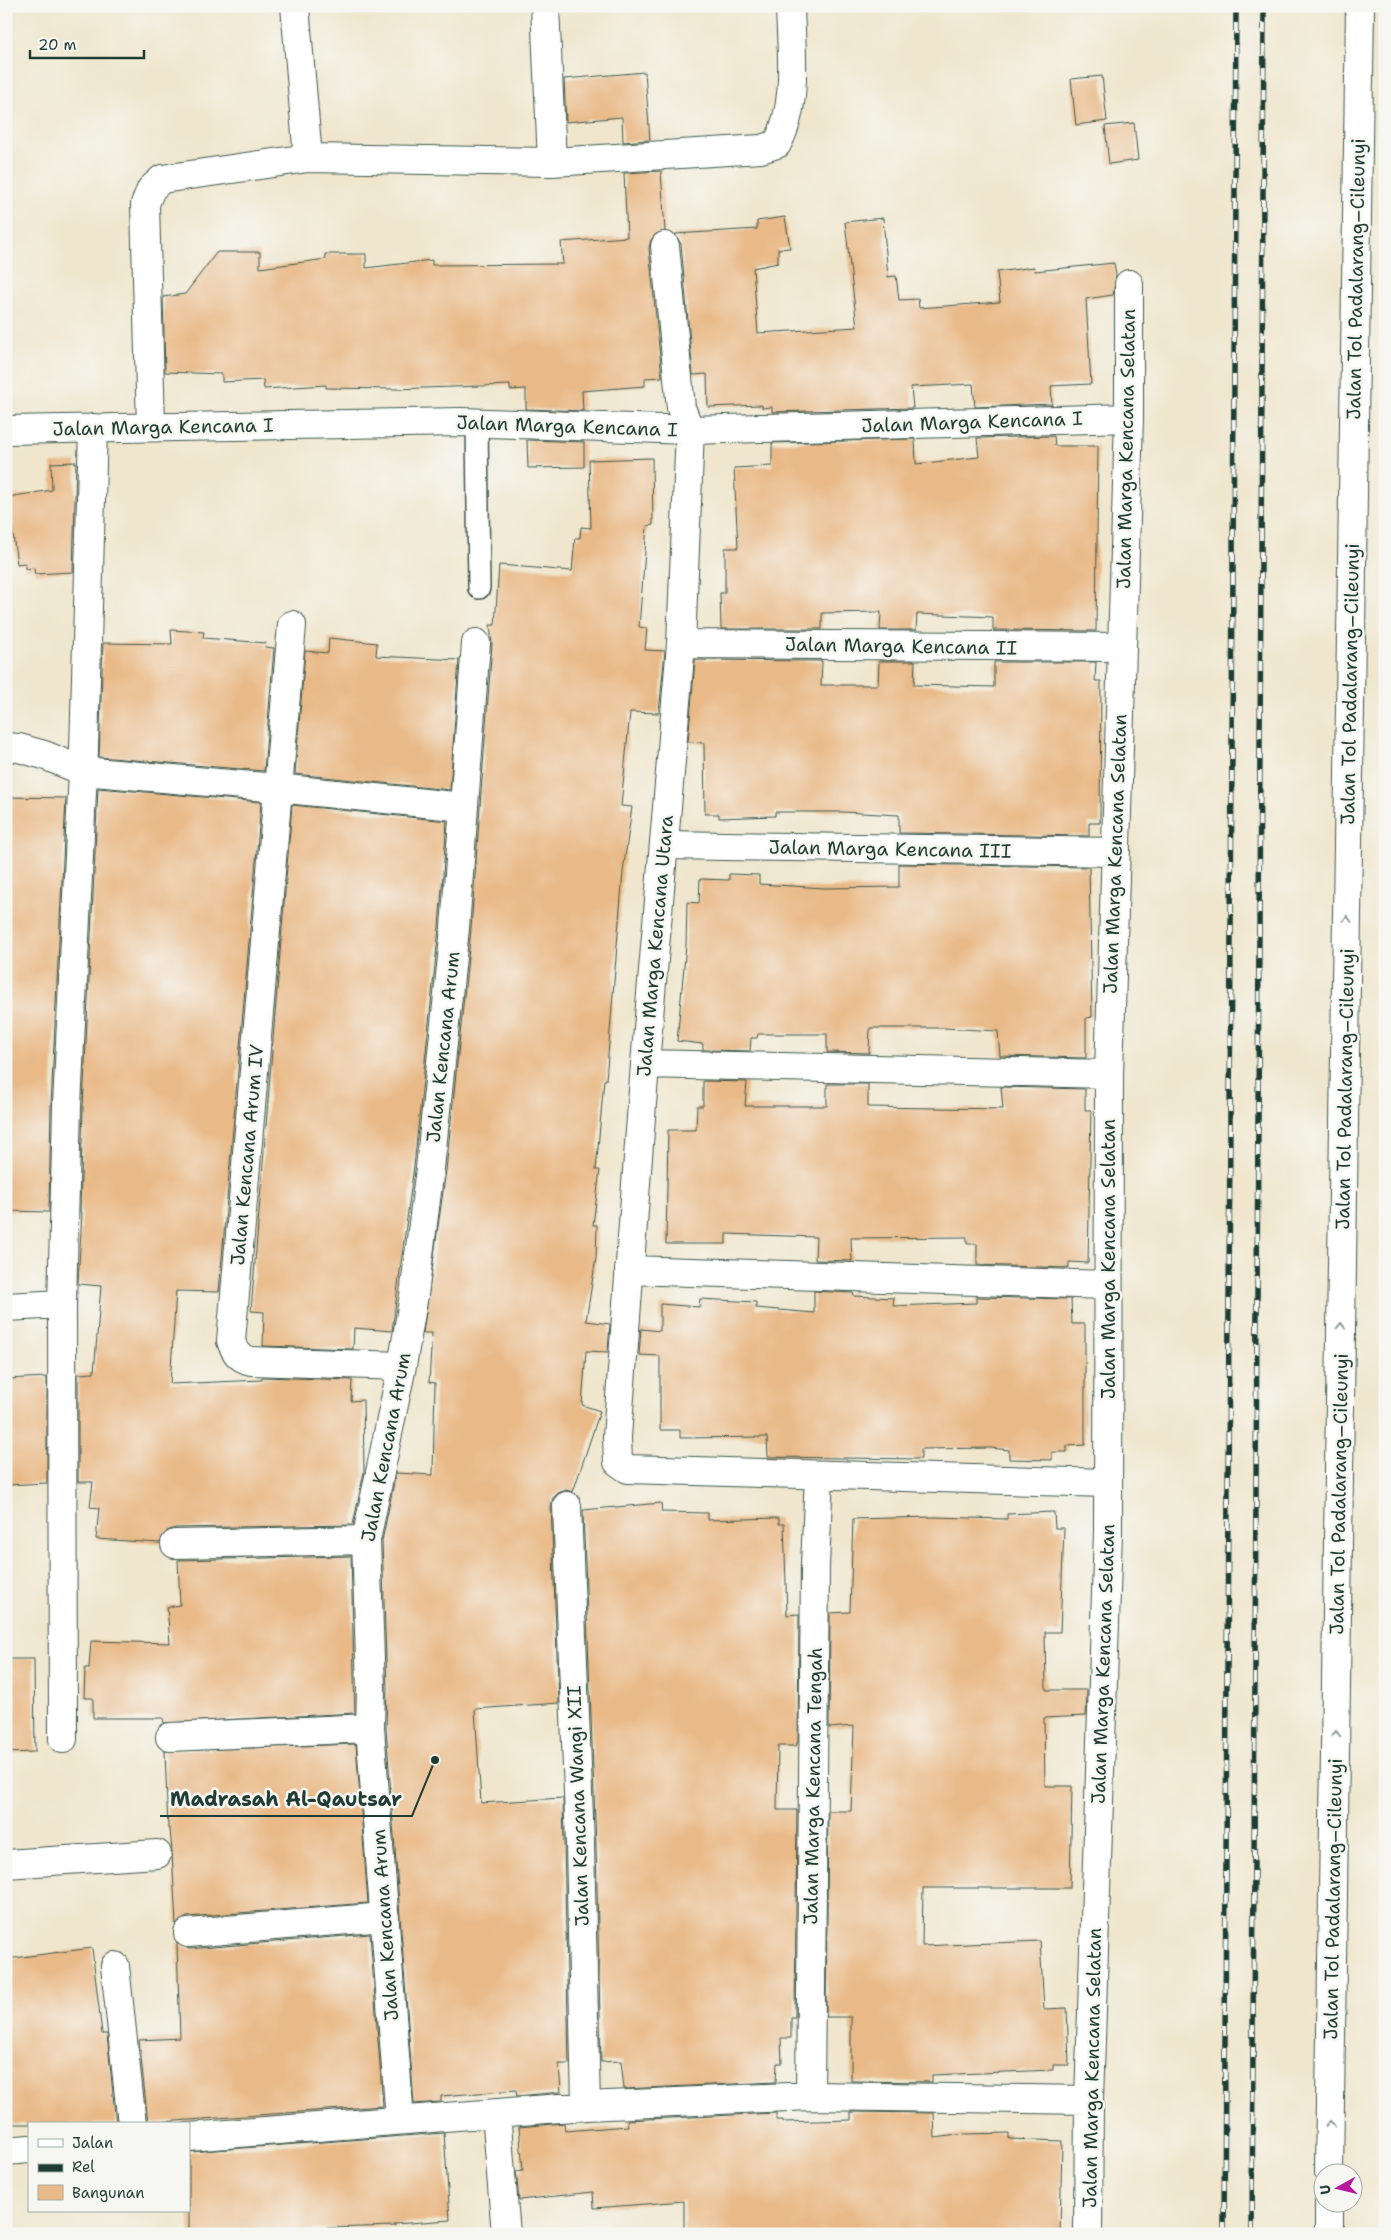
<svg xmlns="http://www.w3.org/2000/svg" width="1391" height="2240" font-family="'Shantell Sans',sans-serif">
<rect width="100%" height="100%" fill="#f6f6f2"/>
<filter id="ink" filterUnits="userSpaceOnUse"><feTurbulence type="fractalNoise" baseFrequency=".02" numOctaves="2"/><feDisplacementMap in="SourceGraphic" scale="10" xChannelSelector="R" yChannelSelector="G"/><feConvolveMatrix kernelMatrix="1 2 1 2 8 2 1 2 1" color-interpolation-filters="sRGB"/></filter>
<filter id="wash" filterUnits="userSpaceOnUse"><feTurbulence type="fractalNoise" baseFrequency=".0096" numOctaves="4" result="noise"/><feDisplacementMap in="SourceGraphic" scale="20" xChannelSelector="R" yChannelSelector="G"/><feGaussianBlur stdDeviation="1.12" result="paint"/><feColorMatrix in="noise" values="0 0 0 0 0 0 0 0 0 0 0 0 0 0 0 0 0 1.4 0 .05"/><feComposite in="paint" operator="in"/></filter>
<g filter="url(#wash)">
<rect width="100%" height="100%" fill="#efe6cd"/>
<g id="blocks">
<path fill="#e9ba88" d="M645 72 650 140 623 142 622 117 566 122 564 79Z
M1102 76 1107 121 1076 125 1071 79Z
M1134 123 1138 160 1109 164 1105 126Z
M661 171 665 231 656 234 651 240 649 248 662 377 645 378V386L582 391 583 411 526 409V389L510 390V385L395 389 326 388V385L264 389 263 380 222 382V374L165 372 163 297 185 294 217 252H260V268L326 259 325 254H366V268L432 260V265L563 264 561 242 627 237 624 173Z
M785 217 790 248 778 249V263L753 268 758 333 857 327 845 222 883 218 888 277 896 276 899 300 918 299 919 308 1000 302 997 272 1034 267 1035 271 1114 263 1116 275 1113 295 1086 299 1091 384 1051 386 1052 404 975 407 973 384 911 387 913 408 772 412V407L762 408V405L708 407 707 374 693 375 681 244 675 234 757 229V221Z
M1054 436 1055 446H1098L1096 631 993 630V617L917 614 916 630H880L881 612 822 613V629H721L720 593H725V548H738L734 468 772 466V443L915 439 916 464 979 457 977 438Z
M527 440 584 442V467L528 468Z
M652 458 653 525 647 526 639 627 647 628 645 650 665 651 659 713 630 712 621 806 632 807 623 872 606 1080H604L596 1170H600L593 1225H597L596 1258 586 1321 610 1324 608 1352 586 1351 582 1405 600 1411 573 1492 566 1490 558 1493 553 1498 551 1506 559 1703 475 1709 481 1803 563 1798 569 2064H559L561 2092 517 2096 516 2090 441 2096V2102L414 2104 386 1728 387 1688 382 1541 396 1473 433 1475 435 1383 429 1382 432 1333H423L446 1170 471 929 492 644 490 625H495L499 565 572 571 575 538H580L581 527 591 528 589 460Z
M76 462 73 572 35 574 34 568 25 569V563L17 564 8 497 52 490 51 463Z
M171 630 204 632 203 638 266 643 265 647 274 648 264 771 99 757 103 643 172 644Z
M329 638 377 643 376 656 459 660 450 790 295 774 305 651 328 653Z
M695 660 822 661 821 685H878L879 661H915L914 685 994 687V662H1096L1095 681H1101L1100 823H1089V836L899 833V815L843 812H775V816L719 818V814H705L704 743 688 742Z
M98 788 261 802 219 1292 176 1291 170 1384 262 1380V1377L352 1380 351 1401 363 1400 364 1472 353 1525 175 1528 167 1531 160 1543 96 1539 99 1508 90 1507 93 1482H78V1374L94 1373 101 1286 78 1284 82 1212H80L83 1107Z
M6 797 66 798 51 1105 49 1212 6 1211Z
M292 805 447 821 439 927 414 1166 392 1331 354 1328 353 1349 263 1346 264 1312 251 1311Z
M899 864 1089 867 1092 1017 1086 1018V1058L1000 1056 998 1031 944 1028H870L869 1053 827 1052V1034H758L757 1038H751L750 1051 703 1050V1044L677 1041 686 945 687 902 699 903 700 879 729 880V874L759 875V884L824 888 899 887Z
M703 1081 747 1082 745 1106H827V1084H868V1107L1003 1109 1001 1087 1085 1089V1110H1091L1088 1263 1069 1262V1268L977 1265V1244H967V1237L851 1238 852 1261 815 1260 816 1237 726 1234V1244H666L668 1130H696L697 1106H703Z
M814 1291 853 1293 854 1296 894 1298 893 1306 976 1303V1297L1071 1299 1072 1324H1085V1445L1067 1446V1452H1052V1460L1009 1459V1450L991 1448 921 1449V1459L768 1457 767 1437 680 1438V1430H660V1356L639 1355 641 1329 660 1331V1304L699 1307 700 1299 756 1302V1308L814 1313Z
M47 1377V1483L6 1485V1379Z
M661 1503 662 1512 708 1513V1520L779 1518V1524H784L787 1615 799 1614 798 1741 796 1746H778L777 1810H797L795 2017H791V2038H781L782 2063H777L776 2082 624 2089 621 2061 601 2062 596 1845 583 1510Z
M1054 1512 1055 1528H1064L1060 1632H1045L1046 1690H1087L1086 1716 1044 1718 1045 1786H1072L1070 1888H923L922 1946 1040 1941 1044 2009 1067 2008 1069 2065H1053V2070L932 2075V2082L851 2081V2017H826L828 1811H851L854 1726 829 1728 830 1613 850 1612 853 1519 934 1517 1007 1519V1514Z
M351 1556 355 1713 164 1723 163 1718H93V1698H84L85 1668H89L91 1641 170 1643 167 1607 180 1605 178 1560Z
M6 1659H34L35 1752 6 1753Z
M356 1744 368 1903 187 1917 176 1924 172 1852 170 1829H168L165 1751Z
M370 1934 383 2106 148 2123 139 2040 180 2038 177 1943 189 1949Z
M92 1948 102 2034H107L116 2124H6V1959Z
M851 2112 934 2113 935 2138 965 2134 1009 2133V2139L1062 2141 1060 2234H684V2201L594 2208 593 2192 519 2200 516 2171 523 2170 519 2127 564 2123 565 2131 628 2126 627 2120 776 2113V2120H783V2122L851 2120Z
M444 2133 450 2220 395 2224V2226L329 2228 272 2234H189V2152Z"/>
</g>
</g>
<g filter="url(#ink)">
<use href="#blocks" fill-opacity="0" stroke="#3e564b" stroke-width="1"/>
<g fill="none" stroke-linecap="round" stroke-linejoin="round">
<defs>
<path id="lane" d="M477 422 479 588"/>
<path id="street" d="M295 6 308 158
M545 6 552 162
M665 246 681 408 690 430 681 644 645 1064 617 1437 618 1462 628 1469 1108 1483
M151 427 145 204 151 189 162 179 308 158 552 162 761 149 777 144C799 104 791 51 790 6
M6 430 461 422 690 430 1129 418
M292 625 231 1341C235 1352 239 1358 251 1361L402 1366
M681 644 1121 647
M6 747 19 748 44 755 83 771 277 788 464 807
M665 845 1116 852
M645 1064 1109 1074
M629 1270 1108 1285
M6 1307 62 1304
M567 1506 580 1845 586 2106
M175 1544 366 1540
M170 1737 370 1728
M63 1739 62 1304 67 1106 84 750 93 428
M6 1864 157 1854
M188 1933 385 1917
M115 1966 132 2124
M810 2096 815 1566 819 1475
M496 2113 506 2234
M400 2120 370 1728 371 1689 366 1540 402 1366 414 1295 430 1168 455 928 476 643
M189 2137 586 2106 810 2096 1089 2100
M6 2151 29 2149
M1088 2234 1089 2100 1108 1532 1109 1074 1129 418V284"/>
<path id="highway" d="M1329 2172 1360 6
M1329 2234V2202"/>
</defs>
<use href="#lane" stroke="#3e564b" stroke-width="24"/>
<use href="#street" stroke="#3e564b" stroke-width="30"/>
<use href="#highway" stroke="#3e564b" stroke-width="30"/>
<use href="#lane" stroke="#fff" stroke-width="21"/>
<use href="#street" stroke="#fff" stroke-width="28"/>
<use href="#highway" stroke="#fff" stroke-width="28"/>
<defs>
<path id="rail" d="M1224 2234 1236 6
M1252 2234 1264 6"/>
</defs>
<use href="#rail" stroke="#1f3d34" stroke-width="5.5"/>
<use href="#rail" stroke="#f6f6f2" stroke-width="4" stroke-dasharray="11" stroke-linecap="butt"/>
</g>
<defs><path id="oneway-chevron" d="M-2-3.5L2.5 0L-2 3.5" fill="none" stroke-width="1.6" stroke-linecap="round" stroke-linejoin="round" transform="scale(1.25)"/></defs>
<g stroke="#8f9e9a">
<use href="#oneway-chevron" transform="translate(1347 919) rotate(-89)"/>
<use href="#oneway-chevron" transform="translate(1341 1326) rotate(-89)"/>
<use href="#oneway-chevron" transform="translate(1336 1734) rotate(-89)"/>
<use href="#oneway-chevron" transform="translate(1330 2124) rotate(-89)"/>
</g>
</g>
<g text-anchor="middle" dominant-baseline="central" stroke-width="5" stroke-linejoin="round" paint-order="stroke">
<g font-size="19" fill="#1f3d34" stroke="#f6f6f2">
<text transform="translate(1356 279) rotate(-89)">Jalan Tol Padalarang–Cileunyi</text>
<text transform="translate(972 422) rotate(-2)">Jalan Marga Kencana I</text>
<text transform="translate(567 426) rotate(2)">Jalan Marga Kencana I</text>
<text transform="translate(163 427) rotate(-1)">Jalan Marga Kencana I</text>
<text transform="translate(1126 449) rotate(-89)">Jalan Marga Kencana Selatan</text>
<text transform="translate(901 646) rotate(1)">Jalan Marga Kencana II</text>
<text transform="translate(1350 684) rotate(-89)">Jalan Tol Padalarang–Cileunyi</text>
<text transform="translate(890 849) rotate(1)">Jalan Marga Kencana III</text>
<text transform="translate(1115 854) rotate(-88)">Jalan Marga Kencana Selatan</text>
<text transform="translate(655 946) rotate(-85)">Jalan Marga Kencana Utara</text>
<text transform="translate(443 1047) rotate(-84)">Jalan Kencana Arum</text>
<text transform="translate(1345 1089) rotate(-89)">Jalan Tol Padalarang–Cileunyi</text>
<text transform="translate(247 1155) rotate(-85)">Jalan Kencana Arum IV</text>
<text transform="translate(1108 1259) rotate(-90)">Jalan Marga Kencana Selatan</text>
<text transform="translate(386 1447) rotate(-79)">Jalan Kencana Arum</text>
<text transform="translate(1339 1494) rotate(-89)">Jalan Tol Padalarang–Cileunyi</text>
<text transform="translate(1103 1664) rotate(-88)">Jalan Marga Kencana Selatan</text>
<text transform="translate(813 1786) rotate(-89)">Jalan Marga Kencana Tengah</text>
<text transform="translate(578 1806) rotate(-92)">Jalan Kencana Wangi XII</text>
<text transform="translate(1333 1899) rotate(-89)">Jalan Tol Padalarang–Cileunyi</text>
<text transform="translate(385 1925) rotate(-94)">Jalan Kencana Arum</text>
<text transform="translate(1092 2068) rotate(-89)">Jalan Marga Kencana Selatan</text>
</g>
</g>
<path fill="none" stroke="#1f3d34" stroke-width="2" d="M435 1760L412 1816H160"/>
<circle fill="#1f3d34" stroke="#f6f6f2" stroke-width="2" cx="435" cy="1760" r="5"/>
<g font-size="20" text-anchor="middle" font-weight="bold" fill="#1f3d34" stroke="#f6f6f2" stroke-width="5" stroke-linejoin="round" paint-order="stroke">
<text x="286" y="1806">Madrasah Al-Qautsar</text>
</g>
<rect width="1391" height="2240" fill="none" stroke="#f6f6f2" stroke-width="25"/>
<rect x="28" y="2122" width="162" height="90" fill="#f6f6f2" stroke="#a0aca6"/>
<rect x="38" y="2139" width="25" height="8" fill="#ffffff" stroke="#a0aca6"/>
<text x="72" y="2148" font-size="15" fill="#1f3d34">Jalan</text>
<rect x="38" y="2164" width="25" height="8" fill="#1f3d34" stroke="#a0aca6"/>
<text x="72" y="2172" font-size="15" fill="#1f3d34">Rel</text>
<rect x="38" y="2185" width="25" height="15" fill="#e9ba88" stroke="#a0aca6"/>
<text x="72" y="2198" font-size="15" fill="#1f3d34">Bangunan</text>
<g transform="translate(1338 2188) rotate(262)"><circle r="24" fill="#f6f6f2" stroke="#a0aca6"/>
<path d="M0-4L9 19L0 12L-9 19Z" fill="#b5179e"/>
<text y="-8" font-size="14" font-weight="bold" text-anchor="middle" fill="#1f3d34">U</text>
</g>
<path d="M30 50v8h114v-8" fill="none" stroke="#1f3d34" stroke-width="2.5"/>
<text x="38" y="50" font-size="15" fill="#1f3d34" stroke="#f6f6f2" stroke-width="4" paint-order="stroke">20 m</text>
</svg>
